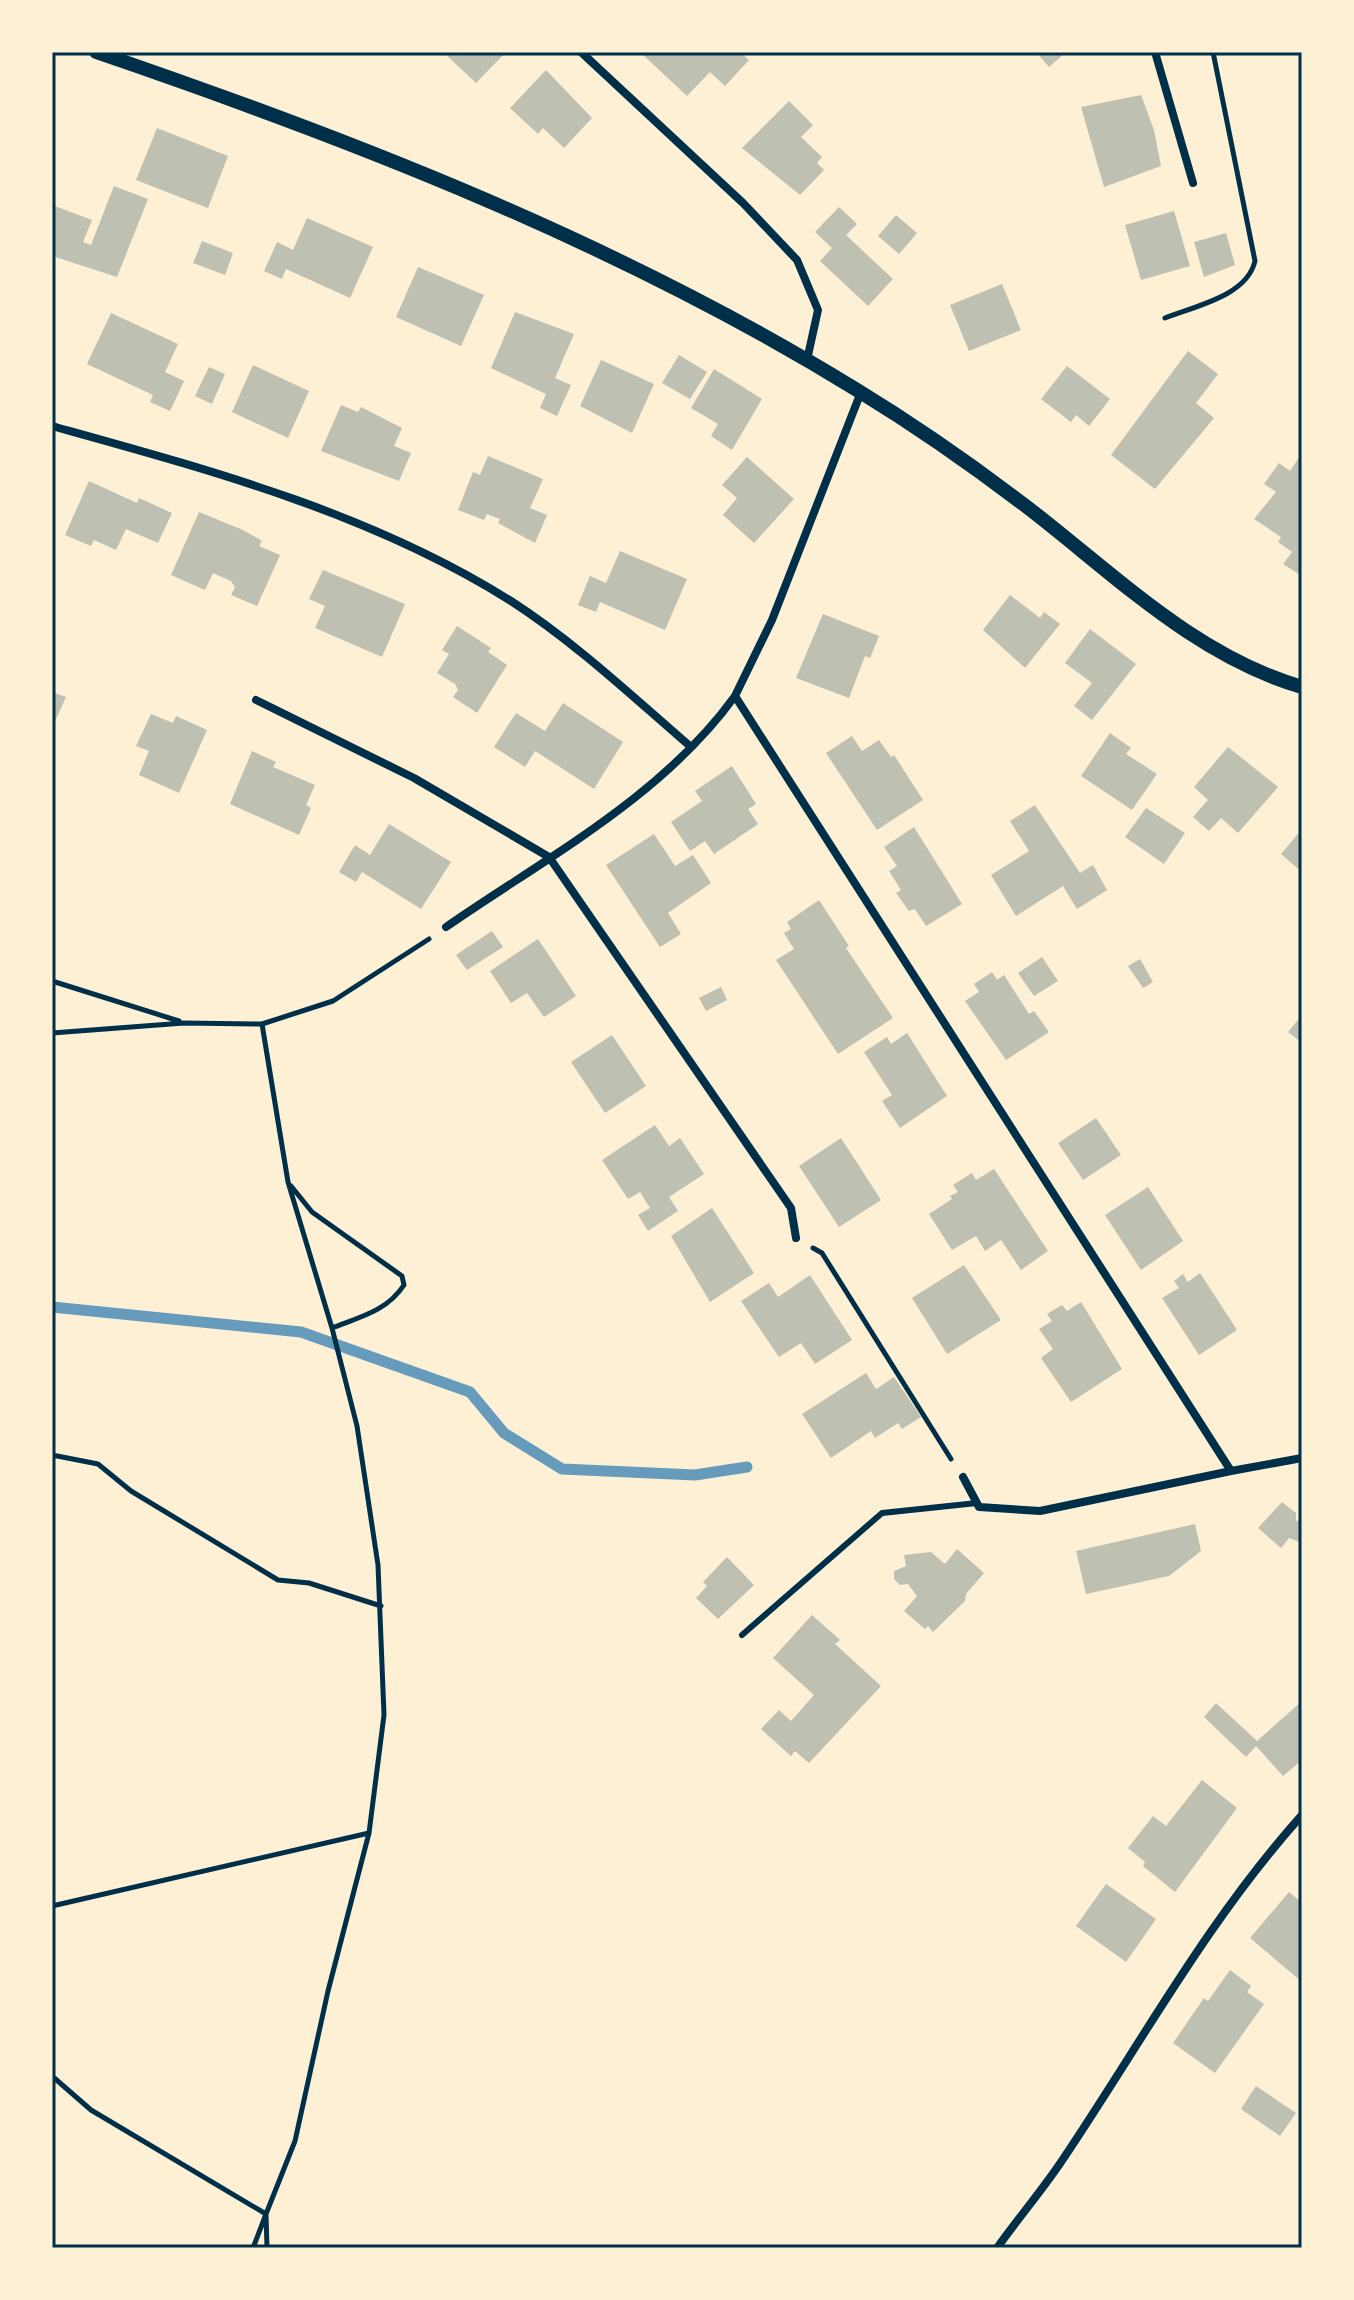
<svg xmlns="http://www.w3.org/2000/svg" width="1354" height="2300" font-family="'IBM Plex Serif',serif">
<rect width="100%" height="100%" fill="#fdf0d5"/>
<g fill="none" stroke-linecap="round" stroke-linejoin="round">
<path stroke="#669bbc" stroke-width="11" d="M52 1307 301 1332 470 1392 504 1433 562 1469 695 1475 747 1467"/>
</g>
<path fill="#bec0b2" d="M443 52H506L476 83Z
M640 52H740L749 60 725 86 710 72 687 96Z
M1036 52H1066L1049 67Z
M546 70 592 118 564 148 543 128 538 134 510 108Z
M1141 95 1154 130 1161 166 1104 187 1081 107Z
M789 101 813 125 801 137 822 157 817 163 824 170 800 195 742 148Z
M157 128 228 156 208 208 136 180Z
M114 186 148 199 117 277 52 256V205L92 220 83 242 91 245Z
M839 207 857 224 846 235 893 279 868 306 820 261 832 248 815 232Z
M1174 211 1190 266 1141 280 1125 225Z
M896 215 917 233 899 254 878 236Z
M307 218 373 247 350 298 286 269 282 279 264 271 277 242 293 250Z
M1226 233 1235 265 1204 277 1194 242Z
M202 241 233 253 225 275 193 263Z
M418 267 484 295 461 346 396 317Z
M1002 284 1021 330 969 351 950 305Z
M515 312 574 334 555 378 571 385 557 416 540 408 546 394 491 368Z
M111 313 178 344 165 372 184 381 170 411 150 402 153 395 87 364Z
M1188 351 1218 374 1196 403 1214 418 1155 489 1111 455Z
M679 355 707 372 690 399 662 383Z
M601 360 654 384 632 433 580 406Z
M253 365 309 391 288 438 232 412Z
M1067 366 1110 399 1089 426 1076 415 1071 422 1041 399Z
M209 367 225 374 212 404 195 396Z
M714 369 762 399 732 450 711 436 718 424 691 408Z
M341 405 358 412 361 407 402 428 394 446 411 453 399 481 321 451Z
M1302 453V576L1283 564 1292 552 1278 542 1281 537 1254 519 1276 492 1264 484 1279 463 1290 471Z
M488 456 543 479 530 508 547 515 535 543 498 523 500 519 487 514 484 520 458 510 473 472 480 475Z
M747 457 794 499 754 543 723 515 737 498 722 485Z
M89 481 137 503 139 498 172 513 158 543 126 529 116 550 94 540 91 546 65 535Z
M199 512 243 530 262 541 259 546 280 555 257 606 231 595 235 587 231 581 213 573 205 590 171 575Z
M620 551 687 579 665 630 600 602 596 612 578 605 590 576 606 583Z
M323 570 405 604 382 657 315 628 325 606 309 599Z
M1010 595 1040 618 1044 612 1060 624 1025 668 983 630Z
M823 614 879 636 870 658 865 656 849 698 796 678Z
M457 626 491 648 488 652 507 665 477 713 453 697 458 690 455 684 437 673 449 654 442 650Z
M1090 629 1136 664 1092 720 1074 706 1092 683 1065 663Z
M52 692 66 697 52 728Z
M563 703 623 742 594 789 535 751 525 767 494 747 516 713 545 731Z
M151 714 173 723 176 716 207 730 179 793 139 775 149 751 136 746Z
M1110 733 1131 748 1126 754 1157 774 1132 810 1081 776Z
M852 736 862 751 879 740 891 757 894 755 923 800 877 830 826 753Z
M1228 747 1278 787 1238 833 1221 818 1209 831 1193 817 1208 800 1194 787Z
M252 751 276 762 273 767 315 785 306 805 311 808 299 835 230 804Z
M732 766 756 804 748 809 758 824 714 854 705 841 690 851 671 822 702 801 695 791Z
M1035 805 1080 873 1093 865 1107 890 1077 909 1063 886 1016 916 991 875 1029 851 1010 821Z
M1146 808 1185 833 1164 864 1125 837Z
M389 824 451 862 421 909 362 872 356 882 339 872 355 845 370 855Z
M914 827 962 904 926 926 915 909 909 911 896 893 901 890 889 871 897 866 884 847Z
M1302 829V872L1281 854Z
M654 834 675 866 693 855 711 883 668 913 681 934 660 947 606 865Z
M819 900 849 946 846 948 893 1018 838 1054 776 960 794 949 784 933 791 929 787 922Z
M492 931 503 947 467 970 456 955Z
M538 939 576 996 544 1017 527 993 511 1003 490 971Z
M1042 957 1058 981 1034 996 1018 973Z
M1140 959 1153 982 1143 988 1128 966Z
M992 972 997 980 1004 975 1029 1014 1034 1011 1049 1032 1006 1060 965 1001 979 992 974 984Z
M721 987 727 1000 706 1011 699 998Z
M1302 1015V1043L1288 1032Z
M907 1033 947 1096 900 1128 882 1101 892 1095 864 1052 887 1037 891 1044Z
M612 1035 646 1086 605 1113 571 1062Z
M1096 1118 1121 1155 1083 1180 1058 1143Z
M655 1125 669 1146 680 1138 704 1174 669 1197 678 1211 648 1231 638 1215 650 1208 640 1192 628 1199 602 1160Z
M841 1138 881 1200 839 1227 799 1166Z
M994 1169 1048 1251 1021 1270 1001 1240 985 1251 976 1236 952 1250 929 1214 952 1199 950 1196 958 1192 953 1185 972 1173 976 1180Z
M1148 1187 1183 1241 1141 1270 1105 1215Z
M712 1208 754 1273 710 1302 671 1236Z
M964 1265 1001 1320 947 1354 912 1298Z
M1200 1273 1237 1330 1199 1355 1162 1298 1179 1288 1174 1281 1183 1274 1188 1282Z
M810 1275 852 1340 815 1364 801 1343 779 1357 741 1301 769 1283 778 1297Z
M1081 1302 1122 1369 1071 1402 1041 1358 1053 1349 1039 1329 1052 1321 1047 1314 1062 1305 1067 1311Z
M866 1373 876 1389 894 1377 921 1417 902 1429 898 1423 875 1438 871 1431 831 1458 802 1414Z
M1282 1502 1296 1513V1521L1302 1520V1543L1289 1538 1281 1548 1258 1528Z
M1195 1524 1201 1551 1169 1576 1086 1594 1076 1551Z
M957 1549 984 1573 966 1594 965 1601 933 1632 928 1626 925 1629 904 1611 917 1596 908 1584 900 1585 894 1579V1571L906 1566 904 1555 931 1552 945 1564Z
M727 1557 754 1585 718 1619 696 1598 707 1586 703 1582Z
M812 1615 840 1640 835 1644 881 1686 809 1763 795 1751 791 1756 761 1729 779 1710 791 1721 814 1695 773 1658Z
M1302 1701V1760L1283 1776 1256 1746 1246 1757 1204 1717 1216 1703 1257 1741Z
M1202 1780 1237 1808 1175 1892 1143 1866 1145 1862 1128 1848 1153 1816 1166 1826Z
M1106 1884 1156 1919 1126 1962 1076 1926Z
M1289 1892 1302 1903V1982L1250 1938Z
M1230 1970 1251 1986 1247 1992 1264 2004 1215 2073 1173 2043 1204 1998 1208 2001Z
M1256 2086 1296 2113 1280 2136 1241 2109Z"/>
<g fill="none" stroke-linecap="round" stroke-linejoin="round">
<path stroke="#003049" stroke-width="5" d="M1165 318C1195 306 1247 296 1255 261L1213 52
M52 981 179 1021
M262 1024 288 1182 332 1328 357 1426 378 1565 384 1715 369 1833 328 1991 295 2141 266 2214 267 2248
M52 1033 184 1023 262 1024 333 1001 429 939
M291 1186 312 1212 402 1276 404 1285C387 1311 360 1317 332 1328
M813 1248 822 1253 951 1459
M52 1455 98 1464 131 1491 278 1580 309 1583 381 1606
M52 1906 369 1833
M52 2076 91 2110 266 2214 253 2248"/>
<path stroke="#003049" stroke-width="6" d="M742 1635 882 1513 977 1503"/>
<path stroke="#003049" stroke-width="8" d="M581 52 743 203 797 260 818 310 807 360
M1155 52 1193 183
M861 392 772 620 735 696 1231 1471 1302 1458
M52 426C210 470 371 513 511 601 576 643 633 697 691 747
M256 700 414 778 549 857 791 1208 796 1238
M446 927C547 857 662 797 735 696
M963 1477 979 1507 1040 1511 1231 1471
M997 2248C1017 2220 1039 2194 1059 2165 1139 2047 1206 1922 1302 1815"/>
<path stroke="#003049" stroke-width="14" d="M96 52C359 142 620 244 857 390 916 426 972 465 1027 507 1113 573 1195 656 1302 687"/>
</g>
<rect width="1354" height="2300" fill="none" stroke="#fdf0d5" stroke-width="108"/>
<rect x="54" y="54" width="1246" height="2192" fill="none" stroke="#003049" stroke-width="3"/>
</svg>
